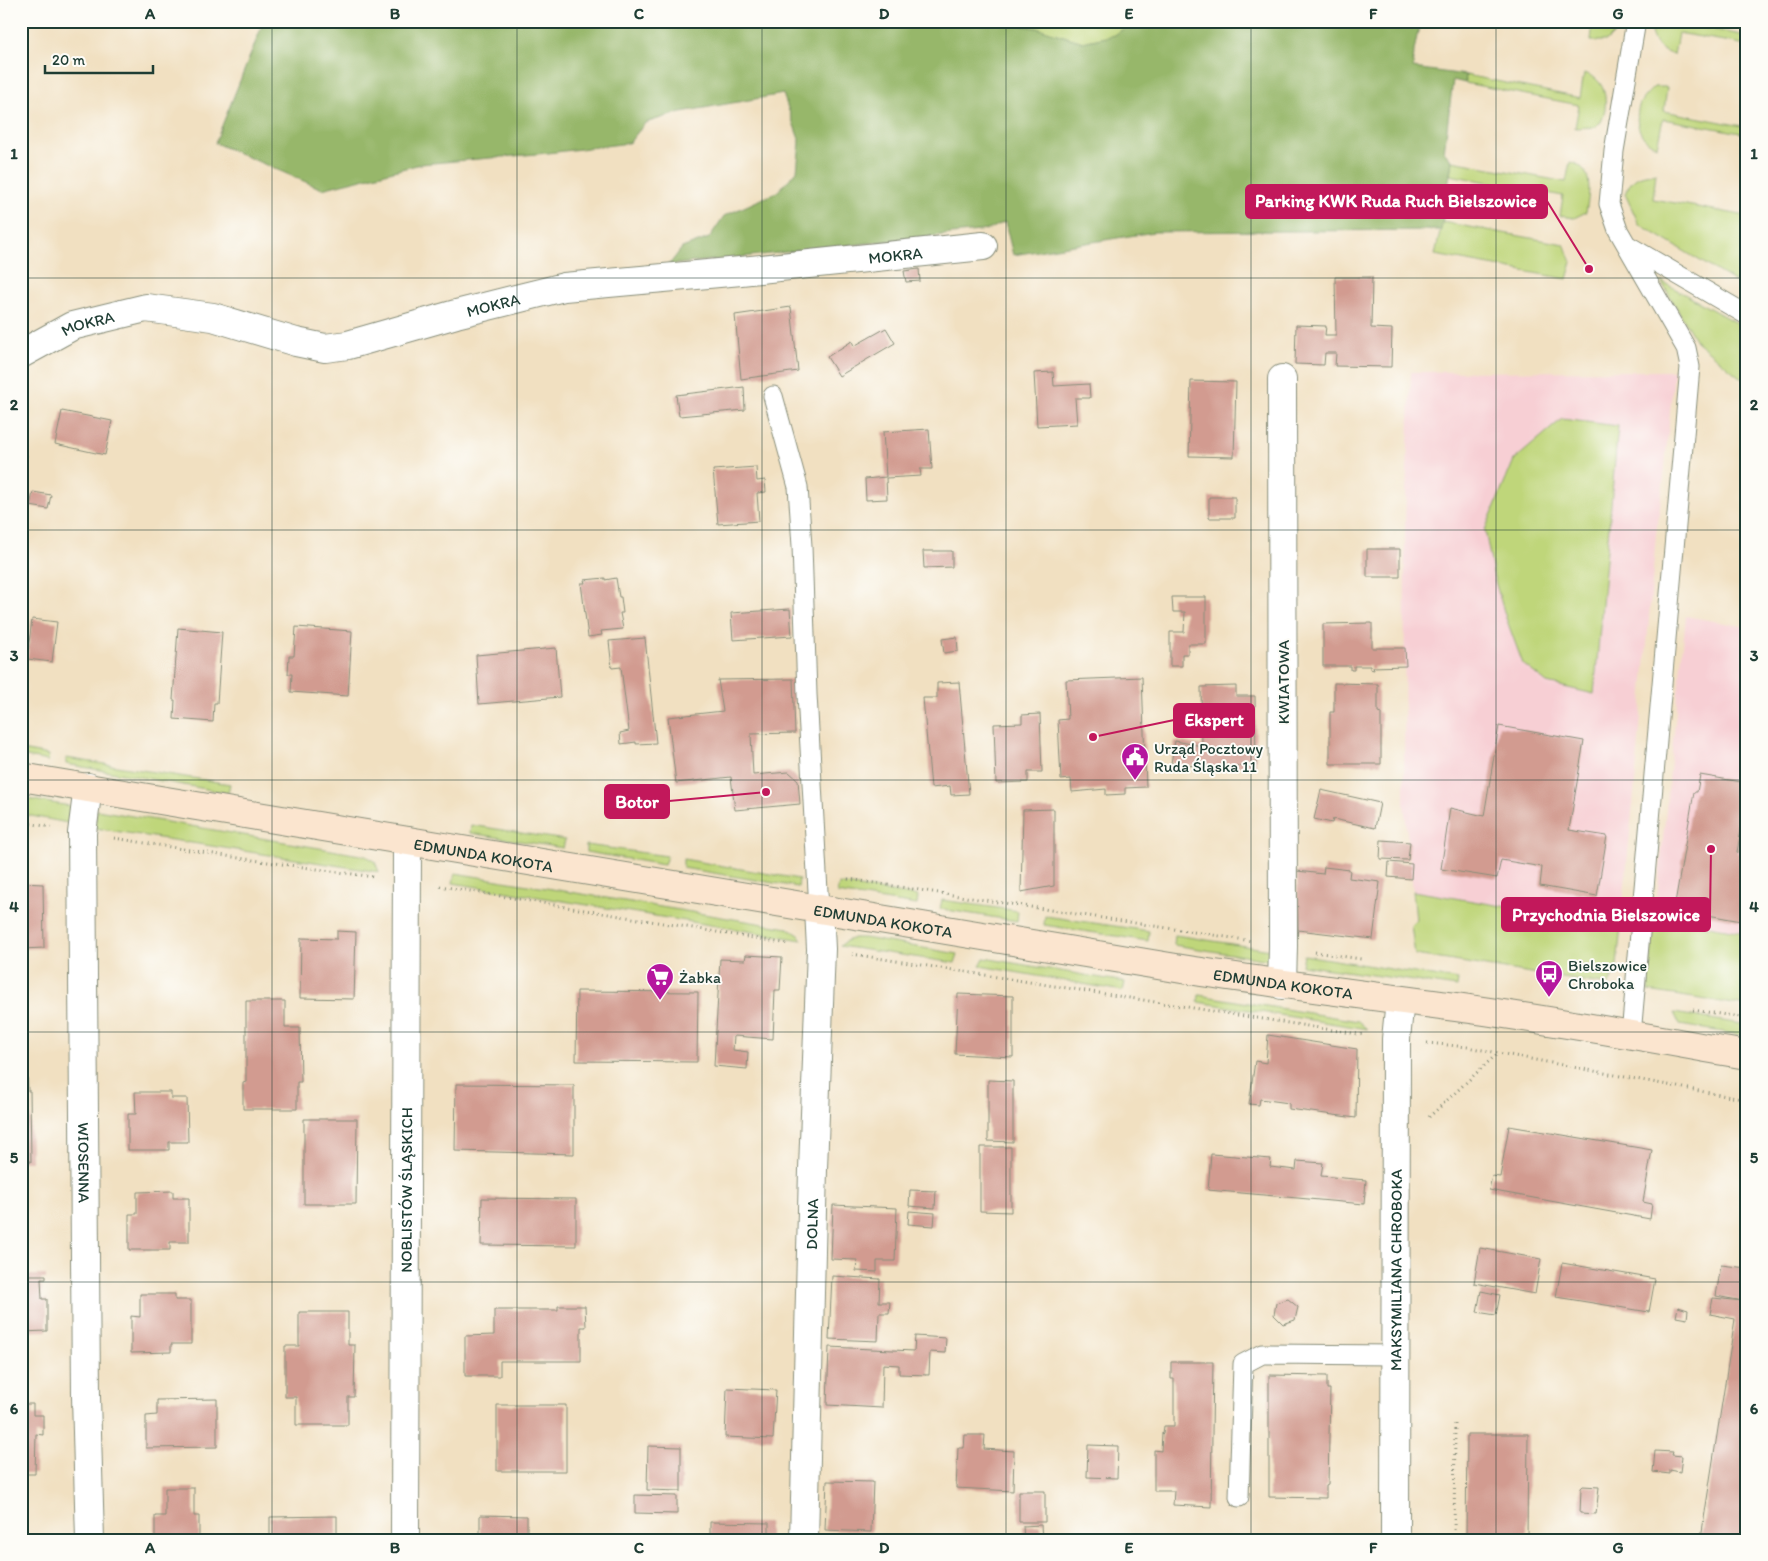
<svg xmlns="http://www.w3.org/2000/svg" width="1768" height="1561" font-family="Itim,sans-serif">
<rect width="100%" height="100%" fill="#fdfcf7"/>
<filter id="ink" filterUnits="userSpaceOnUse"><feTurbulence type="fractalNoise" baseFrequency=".02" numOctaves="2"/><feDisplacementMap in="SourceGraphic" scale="10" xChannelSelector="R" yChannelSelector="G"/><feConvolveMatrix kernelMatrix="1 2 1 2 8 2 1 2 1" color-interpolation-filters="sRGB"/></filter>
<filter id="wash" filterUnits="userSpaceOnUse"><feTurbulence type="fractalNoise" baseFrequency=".0096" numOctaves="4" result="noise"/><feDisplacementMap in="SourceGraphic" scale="20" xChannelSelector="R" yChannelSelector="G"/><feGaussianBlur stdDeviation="1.12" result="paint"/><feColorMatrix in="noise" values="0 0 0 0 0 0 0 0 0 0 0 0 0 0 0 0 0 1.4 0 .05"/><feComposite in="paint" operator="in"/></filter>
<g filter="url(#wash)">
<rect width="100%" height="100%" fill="#f1e0c1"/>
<path fill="#f7cfd4" d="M1674 371 1664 476 1656 534 1638 752 1617 965 1609 985 1415 955 1411 925 1416 920 1404 803 1405 520 1411 372Z
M1686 616 1747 627V933L1655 916Z"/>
<path fill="#bfd67a" stroke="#6f8a57" d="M993 21H1134L1115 35 1083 42 1037 28Z
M1593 21H1617L1614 34 1607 41H1591Z
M1651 21H1679V23L1747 36V45L1678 33 1674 55C1658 51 1648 37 1651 21Z
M1584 73C1588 75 1593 76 1596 79 1608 89 1607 109 1601 122L1594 127 1575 128 1579 105 1465 83 1466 75 1580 98Z
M1654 87H1667L1664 111 1747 127V134L1663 119 1657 146C1640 141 1634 123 1639 106 1641 99 1649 92 1654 87Z
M1452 161 1566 182 1570 162C1595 167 1589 194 1586 212L1574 218 1560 216 1563 196 1450 175Z
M1656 173 1653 199 1747 216V289L1639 224 1625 194C1632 177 1638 176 1656 173Z
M1442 222 1564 244 1572 262 1567 279 1435 255Z
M1661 281 1747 329V383L1696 341Z
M1562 419 1618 426 1594 694 1547 683 1523 664 1506 618 1494 578 1485 530 1514 460Z
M21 750 49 755 48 761 21 756Z
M66 758 230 784 228 793 66 764Z
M21 798 70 806 68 823 21 814Z
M97 810 366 856 375 862 379 872 95 828Z
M471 825 565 840 563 848 470 833Z
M586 845 667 856 664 865 586 852Z
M683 859 799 879 798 887 683 868Z
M455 873 788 928 799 935 802 940 453 883Z
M839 884 918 896 917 905 837 893Z
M1413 891 1621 926 1617 965 1609 985 1415 955 1411 925 1416 920Z
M942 900 1018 911 1017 921 940 909Z
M1045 916 1149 931 1148 941 1044 925Z
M1655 916 1747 933V1006L1648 991Z
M1175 935 1270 950 1269 960 1174 945Z
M854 938H864L958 954 955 963 840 946 846 941Z
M1304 955 1458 980 1457 987 1302 965Z
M984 958 1125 982 1123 991 980 966Z
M1199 995 1358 1021 1367 1029 1198 1002Z
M1674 1013 1747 1025V1036L1680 1025Z"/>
<path fill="#97b76a" stroke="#5b7a4f" d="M264 21H993L1037 28 1083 42 1115 35 1134 21H1420L1414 51 1413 68 1466 75 1465 83 1453 80 1444 152 1452 161 1441 230 1154 232 1013 255 1005 222 988 230 669 265 682 248 709 238 724 216 777 192 797 171 800 142 783 94 681 112 645 123 629 143 548 153 421 164 322 189 215 143Z"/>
<g id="blocks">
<path fill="#d29b90" d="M919 269 920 281 906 282 904 271Z
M1335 277H1372L1371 328 1392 329 1391 367 1335 366 1336 353H1325L1324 365 1295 364 1296 325 1326 326 1325 335H1336Z
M791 307 798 371 741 379 735 315Z
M886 328 895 343 839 376 827 357 852 341 854 346Z
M1053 372 1054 386 1089 384 1090 398H1075L1077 424 1037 426 1034 373Z
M1191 381 1236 382 1234 457 1189 456Z
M744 387 745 410 679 416 676 395Z
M62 411 112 421 105 455 55 444Z
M929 429 932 469H920L921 476 886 478 887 499 866 500 865 479 886 477 883 432Z
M21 453 27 455 22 482H21Z
M756 467 757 481 765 480 766 492 757 493 759 521 718 524 713 470Z
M33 492 51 495 48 509 30 506Z
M1209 497H1235V518H1209Z
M1367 549H1400V577H1367Z
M923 551H952V567L924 568Z
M605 578V580L616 578 619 597H621L623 613H620L623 629 601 631 602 635 588 637 581 583H585L584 580Z
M1172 597H1206V644H1188V654H1182V666H1170V632H1184L1185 612H1173Z
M790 609 792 636 733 640 731 613Z
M32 619 57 622 52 662 27 659Z
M1372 623V648H1405L1406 666 1373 667 1374 670 1370 669V666H1354V670H1351V666H1323V624Z
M296 627 352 631 348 696 291 692 292 674H288L289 656H294Z
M178 628 222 632 217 703H214L213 722 174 719 175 700H173Z
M957 637 958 651 944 653 942 639Z
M645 638 656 743 636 744V742L621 744 620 733 629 731 621 667 612 668 609 641Z
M556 648 560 697 479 704 476 655Z
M1142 677 1146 787 1125 788V794L1106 795V789L1072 792 1071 779 1061 780 1058 720 1068 719 1066 680Z
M793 679 795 733 751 734 753 775 789 772 798 780 800 804 735 810 731 777 676 783 668 717 723 711 718 680Z
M959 682 969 794 951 795 950 786 931 788 923 698H937V683Z
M1334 683 1378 684V712L1381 713V764H1330V712H1334Z
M1236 686V696H1255L1256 766 1203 767 1171 763 1175 741 1202 746 1201 687Z
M1040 714 1042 772H1028V782L996 783 994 724 1022 723V715Z
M1499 726 1584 741 1569 830 1607 836 1597 896 1540 886 1542 867 1501 860 1497 878 1441 869 1450 808 1484 816Z
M1700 775 1747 783V798L1737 852 1739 853 1740 845 1747 847V922L1674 909 1694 792H1697Z
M1321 790 1380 803 1375 828 1333 819 1332 823 1314 819Z
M1054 809V886L1021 892 1023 810Z
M1381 840 1410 842 1408 860 1380 859Z
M1389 862 1412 864 1411 879 1388 877Z
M1324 867 1350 870 1349 878 1380 882 1373 939 1298 930 1297 871 1323 874Z
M21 883 43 884 44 948 21 949Z
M337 931 356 932 354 999 300 998 301 938 337 939Z
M746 955 782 957 780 990H775L773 1039 734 1036 733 1050 748 1052 747 1069 714 1066 720 959 745 960Z
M577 991 698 992 697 1062 576 1061Z
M958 994 1013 996V1057L955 1054Z
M246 1001H285V1028H300L301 1082H297V1109H243V1083L246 1082Z
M1268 1035 1357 1049 1356 1118 1289 1109V1103L1260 1099 1259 1105 1249 1104 1255 1061 1266 1063Z
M21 1066H27L28 1091H30L31 1162H21Z
M988 1080 1013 1081V1142L988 1141Z
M456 1084 574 1085V1154L455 1151Z
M135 1092H171V1098H187L188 1142H169V1150H128V1114H136Z
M304 1119H357L356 1204H304Z
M1509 1126 1652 1150 1643 1202 1652 1204 1650 1219 1489 1190 1492 1176 1500 1177Z
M980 1147H1011V1212L980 1211Z
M1211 1154 1271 1159 1270 1167 1296 1170 1297 1161 1323 1163 1321 1176 1366 1180 1364 1204 1208 1190Z
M910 1190 936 1191 935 1208 909 1206Z
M173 1191V1198H189V1242H170V1250H129V1214H137V1192Z
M482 1198 576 1199V1246L481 1245Z
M833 1205 897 1208 895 1261H877V1272L856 1271 857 1260 831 1259Z
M909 1211 935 1213 934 1226 908 1224Z
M1480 1248 1541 1259 1535 1294 1474 1283Z
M1562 1263 1655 1279 1649 1312 1556 1297Z
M1721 1265 1747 1268V1540H1689L1690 1536 1701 1538 1735 1319 1710 1314 1713 1298 1743 1301 1716 1296Z
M21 1275H46V1279H41L42 1299H47V1331L21 1332Z
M832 1276 880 1279 879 1302H890L889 1313H879L878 1341 829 1339Z
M1481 1291 1500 1295 1496 1315 1477 1312Z
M140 1294H175V1300H191V1344H171V1352L131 1353V1316L140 1317Z
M1288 1299 1298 1307 1295 1320 1283 1324 1274 1315 1276 1303Z
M558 1306H585L586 1327H581V1361H500V1376H465V1336L494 1335V1310H558Z
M1678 1307 1688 1310 1687 1319 1676 1317Z
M299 1312H348V1345H355L354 1397H348V1425H296V1397H285V1346H299Z
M915 1336 946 1338 945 1353 930 1352 929 1375 899 1374V1365L883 1364 882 1408 827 1405 829 1347 914 1351Z
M1171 1362H1213L1211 1507 1173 1505 1174 1491H1154V1450L1161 1451 1162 1433 1163 1434 1164 1426H1174V1379H1171Z
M1269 1375 1327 1376V1389H1330L1328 1485 1326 1486V1498L1269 1497Z
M727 1388 776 1390 773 1439 725 1437Z
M217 1399V1447L146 1448V1416L157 1415V1400Z
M21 1404H33V1415H43V1435L36 1434 35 1474H21Z
M497 1405H566V1471H497Z
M1467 1434H1528L1527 1540H1466Z
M965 1435H985L984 1449 1014 1451 1013 1491 956 1488 958 1448H964Z
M1088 1445 1118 1446 1117 1478 1087 1477Z
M648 1446 681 1447V1491L647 1490Z
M1655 1451 1673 1452 1672 1455 1682 1456 1680 1472 1670 1470V1474L1653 1472Z
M827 1481 873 1482 871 1532 825 1530Z
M1583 1486 1599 1487 1596 1514 1580 1513 1581 1488Z
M165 1488H194V1516H199V1540H155V1516H165Z
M1019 1491H1045V1522H1019Z
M635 1495 677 1496V1514L635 1513Z
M480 1515 527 1516V1540H480Z
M337 1516V1540H270V1517Z
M710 1522 769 1523V1540H710Z
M1041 1525 1042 1540H1024L1023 1526Z"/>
</g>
</g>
<g filter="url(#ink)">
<use href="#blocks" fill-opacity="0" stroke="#888e7a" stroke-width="1"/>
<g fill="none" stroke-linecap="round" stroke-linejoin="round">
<defs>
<path id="lane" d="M1627 245 1747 315
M773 396 798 487 802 546 807 694 819 909
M1631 1035 1690 367 1686 348 1618 230 1609 204 1614 151 1636 21
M1239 1497 1243 1364 1262 1354 1397 1355"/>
<g id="street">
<path id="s1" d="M21 354 72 326 146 308 213 317 296 342 325 348 348 345 456 314 564 287 741 271 983 246"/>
<path id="s2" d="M88 787 82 833 86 1397 90 1540"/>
<path d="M1282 985 1283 946 1282 379"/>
<path id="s3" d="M405 1540 407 841"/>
<path id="s4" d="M804 1540 813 1169 821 949 819 909"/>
<path id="s5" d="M1395 1540 1396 1039 1400 1000"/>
</g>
<g id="secondary">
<path id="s6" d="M21 777C408 843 795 907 1182 969 1278 984 1374 996 1470 1009 1562 1022 1655 1039 1747 1055"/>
</g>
</defs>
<use href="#lane" stroke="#888e7a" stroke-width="21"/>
<use href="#street" stroke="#888e7a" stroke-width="30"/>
<use href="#secondary" stroke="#888e7a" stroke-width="30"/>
<path stroke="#888e7a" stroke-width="3" stroke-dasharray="1 4" stroke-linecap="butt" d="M21 822 51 827
M114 838 239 858 374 877
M848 879 1252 941
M440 886 789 944
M1315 952 1361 959
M852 954 1364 1035
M1693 1010 1747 1018
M1427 1043 1467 1047 1747 1100
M1429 1117 1498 1053
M1454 1540 1455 1423"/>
<use href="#lane" stroke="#fff" stroke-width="19"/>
<use href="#street" stroke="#fff" stroke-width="28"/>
<use href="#secondary" stroke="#fbe5cf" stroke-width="28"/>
</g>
</g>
<path fill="none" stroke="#1f3d34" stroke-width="1" stroke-opacity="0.55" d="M272 21V1540M517 21V1540M762 21V1540M1006 21V1540M1251 21V1540M1496 21V1540M21 278H1747M21 530H1747M21 780H1747M21 1032H1747M21 1282H1747"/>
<defs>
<symbol id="civic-pin" viewBox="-11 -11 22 30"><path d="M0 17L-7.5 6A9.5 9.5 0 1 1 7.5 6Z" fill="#b5179e" stroke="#fdfcf7"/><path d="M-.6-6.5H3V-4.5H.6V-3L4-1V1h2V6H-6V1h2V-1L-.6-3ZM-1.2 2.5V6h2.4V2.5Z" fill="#fff"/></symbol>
<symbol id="bus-pin" viewBox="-11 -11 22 30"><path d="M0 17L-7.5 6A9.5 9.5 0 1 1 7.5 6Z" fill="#b5179e" stroke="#fdfcf7"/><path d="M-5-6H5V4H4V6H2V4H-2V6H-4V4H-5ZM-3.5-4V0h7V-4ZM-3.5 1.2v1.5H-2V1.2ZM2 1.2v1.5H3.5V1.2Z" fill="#fff"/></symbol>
<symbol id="supermarket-pin" viewBox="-11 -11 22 30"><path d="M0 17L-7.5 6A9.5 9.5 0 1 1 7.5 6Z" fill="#b5179e" stroke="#fdfcf7"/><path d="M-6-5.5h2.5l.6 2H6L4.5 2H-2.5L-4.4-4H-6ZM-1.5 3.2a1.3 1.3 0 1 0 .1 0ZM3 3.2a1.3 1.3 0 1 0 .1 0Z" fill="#fff"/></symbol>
</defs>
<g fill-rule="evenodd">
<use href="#civic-pin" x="1119" y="741" width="32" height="43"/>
<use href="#bus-pin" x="1533" y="958" width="32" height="43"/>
<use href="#supermarket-pin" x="644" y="961" width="32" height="43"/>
</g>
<g text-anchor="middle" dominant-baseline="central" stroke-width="4" stroke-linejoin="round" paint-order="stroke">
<g font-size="16" fill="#1f3d34" stroke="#fdfcf7">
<text stroke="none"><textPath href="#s1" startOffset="898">MOKRA</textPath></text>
<text stroke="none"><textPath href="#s1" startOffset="492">MOKRA</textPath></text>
<text stroke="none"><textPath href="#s1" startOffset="74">MOKRA</textPath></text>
<text transform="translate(1283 682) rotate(-90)">KWIATOWA</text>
<text stroke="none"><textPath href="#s6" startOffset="469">EDMUNDA KOKOTA</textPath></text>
<text stroke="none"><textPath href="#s6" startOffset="874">EDMUNDA KOKOTA</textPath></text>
<text stroke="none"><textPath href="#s6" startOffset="1279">EDMUNDA KOKOTA</textPath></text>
<text stroke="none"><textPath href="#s2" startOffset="376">WIOSENNA</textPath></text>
<text stroke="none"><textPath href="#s3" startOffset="350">NOBLISTÓW ŚLĄSKICH</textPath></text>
<text stroke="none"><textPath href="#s4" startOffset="316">DOLNA</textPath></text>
<text stroke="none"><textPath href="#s5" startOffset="270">MAKSYMILIANA CHROBOKA</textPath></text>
</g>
<g font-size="16" fill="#1f3d34" stroke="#fdfcf7" text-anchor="start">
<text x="1154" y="748">Urząd Pocztowy<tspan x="1154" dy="18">Ruda Śląska 11</tspan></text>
<text x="1568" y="965">Bielszowice<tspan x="1568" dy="18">Chroboka</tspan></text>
<text x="679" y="977">Żabka</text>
</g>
</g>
<path fill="none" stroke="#c2185b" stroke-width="2" d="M1589 269L1547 201M1093 737L1174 720M766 792L669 801M1711 849L1710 915"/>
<g fill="#c2185b" stroke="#fdfcf7" stroke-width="2">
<circle cx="1589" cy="269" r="5"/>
<circle cx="1093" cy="737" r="5"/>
<circle cx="766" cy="792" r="5"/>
<circle cx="1711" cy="849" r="5"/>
</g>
<g fill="#c2185b" stroke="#c2185b" stroke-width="2">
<rect x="1246" y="185" width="301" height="33" rx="5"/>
<rect x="1174" y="704" width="80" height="33" rx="5"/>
<rect x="605" y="785" width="64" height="33" rx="5"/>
<rect x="1502" y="898" width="208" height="33" rx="5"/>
</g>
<g font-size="18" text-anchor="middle" font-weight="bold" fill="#fff">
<text x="1396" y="207">Parking KWK Ruda Ruch Bielszowice</text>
<text x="1214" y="726">Ekspert</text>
<text x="637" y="808">Botor</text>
<text x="1606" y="921">Przychodnia Bielszowice</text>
</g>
<rect width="1768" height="1561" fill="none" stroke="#fdfcf7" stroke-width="55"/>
<path d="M45 65v8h108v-8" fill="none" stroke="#1f3d34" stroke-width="2.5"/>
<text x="52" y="65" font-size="15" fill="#1f3d34" stroke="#fdfcf7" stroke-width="4" paint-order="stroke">20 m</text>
<rect x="28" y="28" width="1712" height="1506" fill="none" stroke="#1f3d34" stroke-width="2"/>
<g font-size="16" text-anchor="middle" font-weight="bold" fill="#1f3d34">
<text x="150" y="19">A</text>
<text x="395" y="19">B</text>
<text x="639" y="19">C</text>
<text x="884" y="19">D</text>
<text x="1129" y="19">E</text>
<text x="1373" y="19">F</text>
<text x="1618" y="19">G</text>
<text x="14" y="159">1</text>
<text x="1754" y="159">1</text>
<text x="14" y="410">2</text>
<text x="1754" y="410">2</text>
<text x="14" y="661">3</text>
<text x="1754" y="661">3</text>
<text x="14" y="912">4</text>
<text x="1754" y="912">4</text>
<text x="14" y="1163">5</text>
<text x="1754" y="1163">5</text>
<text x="14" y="1414">6</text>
<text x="1754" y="1414">6</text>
<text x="150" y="1553">A</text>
<text x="395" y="1553">B</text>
<text x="639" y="1553">C</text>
<text x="884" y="1553">D</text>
<text x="1129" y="1553">E</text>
<text x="1373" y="1553">F</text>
<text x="1618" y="1553">G</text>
</g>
</svg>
